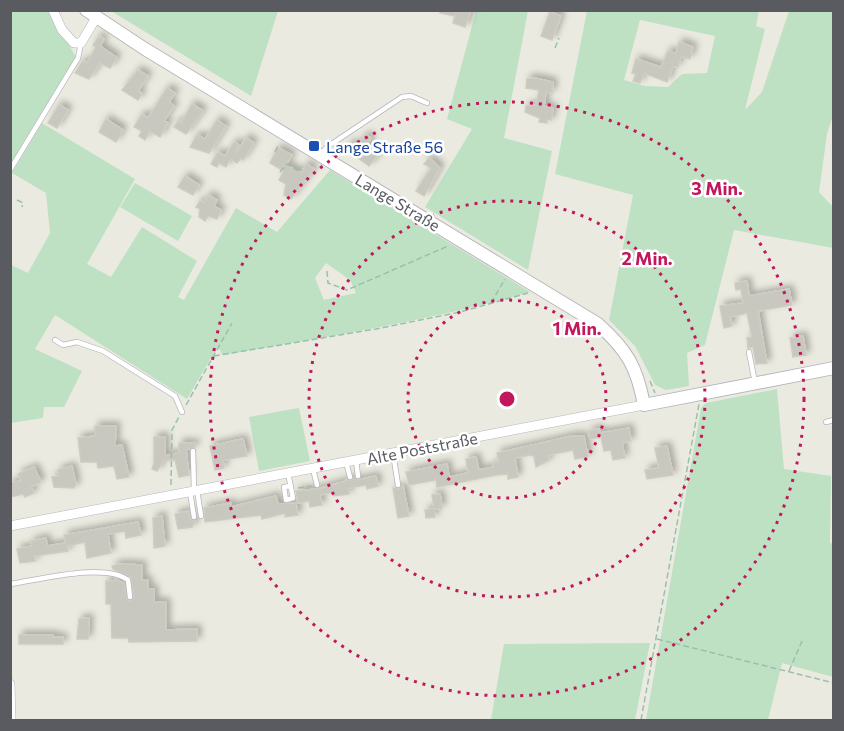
<svg xmlns="http://www.w3.org/2000/svg" width="844" height="731" font-family="Commissioner,sans-serif">
<defs>
<filter id="shadow"><feDropShadow dx="4" dy="-4" stdDeviation="3" flood-color="#0004"/></filter>
</defs>
<rect width="100%" height="100%" fill="#ebeae0"/>
<path fill="#bee1c4" fill-rule="evenodd" d="M11 11H49L76 57 11 163Z
M111 11H278L251 96Z
M476 11H528L504 138 552 151 528 270 425 207 472 129 447 119Z
M587 11H759L756 26 765 29 745 110 762 92 789 11H833V115L827 134 819 192 833 207V248L734 230 705 345 687 353 689 386 666 390 655 385 635 346 609 320 633 195 555 174ZM640 20 715 36 707 73 682 74 668 87 645 86 624 80Z
M42 123 135 179 87 264 111 277 142 227 197 261 178 297 184 300 236 208 277 232 330 170 530 292C429 321 326 337 222 355L218 346 187 399 55 315 35 349 82 371 64 407H44L43 418 11 423V265L28 273 50 233 46 193 12 173ZM326 263 350 280 356 293 324 300 315 278Z
M135 183 192 216 178 241 120 207Z
M777 389 784 469 831 476 830 543 834 544 833 677 782 663 768 720H646L701 408 706 403Z
M299 408 310 461 259 471 249 417Z
M650 643 635 720H491L504 644Z"/>
<path fill="#c8c7c0" stroke="#cfcdbf" stroke-width="1.5" filter="url(#shadow)" d="M441 10H471L465 27 453 23 455 16 440 13Z
M550 12 561 16 552 40 541 36Z
M99 36 104 39 100 46 117 58 110 68 100 63 89 79 75 73 83 61 87 63 96 47 93 45Z
M679 42 693 47 690 59 681 56 678 67 673 66 667 82 644 73 640 83 633 81 636 74 632 73 636 59 661 67 668 51 676 54Z
M138 70 148 76 138 91 142 94 138 100 122 90Z
M534 78 553 82 552 93 546 92 544 106 553 108 551 120 547 119V123L539 122 540 118 525 112 526 106 536 105 539 90 526 88 527 79Z
M167 88 175 93 169 102 174 106 164 121 168 123 160 137 150 131 145 140 139 136 142 131 134 127 142 114 148 118Z
M192 104 203 111 186 134 174 127 178 121 181 123Z
M59 105 68 110 57 128 48 123Z
M106 119 123 130 116 142 99 132Z
M217 120 226 126 209 153 190 147 197 135 205 139Z
M366 135 371 138 367 145 380 152 369 166 346 149 350 143 356 146Z
M246 138 254 143 243 160 241 158 237 163 230 159 226 167 219 163 217 167 211 164 218 152 225 156 234 142 239 145 235 154Z
M278 148 292 155 286 165 301 173 306 164 314 169 291 199 284 195 286 184 279 180 284 171 270 163Z
M429 158 440 168 424 196 416 191 431 168 424 164Z
M185 176 199 185 193 195 178 187Z
M208 195 217 200 214 206 221 210 217 219 208 216 205 221 199 217 200 209 196 207 200 201 204 203Z
M747 281 749 296 789 289 792 305 758 311 767 363 756 364 753 347 748 348 747 338 752 337 747 313 730 317 732 326 724 328 720 306 743 303 741 289 736 290 735 283Z
M803 336 806 355 793 357 790 338Z
M95 426H116L115 446 122 445 129 477 117 479 114 466 98 468 97 462H81L78 438 95 436Z
M629 428 631 441 622 443 625 458 613 460 611 450 604 451 601 437 590 439 589 431 599 429 600 433Z
M572 436H584L588 457 575 459 573 450 548 455 549 460 536 467 534 456 530 455 515 458 518 477 508 479V474L496 475 437 487 436 480 409 485 406 472 447 464 449 477 468 473 466 459 476 457 479 470 494 467 493 463 499 462 497 453Z
M154 437H165V456L179 453V443H195V447L186 450 189 475 179 477 175 460H164L157 471 152 469 154 463Z
M243 439 247 456 223 460 224 468 215 470 210 446Z
M667 446 673 475 647 479 645 470 659 468 655 448Z
M72 466 76 484 74 488 54 487 52 477 59 476 58 470Z
M34 467 41 482 31 487 34 493 25 497 23 494 10 497V483L21 481 18 474Z
M376 476 378 486 367 489 366 485 348 488 349 494 334 496 333 492 320 495 322 505 310 507 309 501 298 503 296 491 318 489 346 481V479L351 481 354 478 358 480Z
M403 486 409 516 398 518 393 488 399 489Z
M440 494 442 508 434 509 435 517 426 518 425 510 434 508 432 495Z
M276 496 278 504 296 503 298 515 285 517V513L262 519 261 515 205 522 204 508 231 503V507Z
M189 511 190 519 195 521 192 527 178 529 175 514Z
M162 516 165 546 154 548 153 518Z
M138 522 141 535 126 538 125 531 108 534 111 553 87 558 85 542 67 546 68 551 34 556 35 561 20 563 17 549 32 546 31 541 46 538 47 546 66 543 64 535Z
M120 564 142 565V580H148V589H154V602H166V630L197 629V641L129 642 128 638H112L111 604H106V581H115V579L124 583 127 600 132 601 134 597 131 577 113 569 112 566Z
M89 618 88 639H77L79 619Z
M19 635H53V637H63V644H19Z"/>
<g fill="none" stroke-linecap="round" stroke-linejoin="round">
<defs>
<path id="service" d="M320 155 327 147 402 97 411 96 427 103
M10 170 78 58 81 43
M55 340 63 345 77 342 103 351 175 396 182 412
M749 352 755 383
M826 422 834 420
M193 451 194 491
M393 453 398 485
M356 460 358 476
M346 462 350 477
M313 469 317 485
M288 473 293 498 286 500 284 487 291 486
M197 490 201 516
M190 492 194 517
M10 584C39 580 105 562 128 580L130 597"/>
<path id="minor" d="M53 10 62 30 74 43H81L96 18
M10 526 644 405
M10 684 11 720"/>
<path id="tertiary" d="M86 10 145 49 598 324C627 350 637 367 644 405L834 368"/>
</defs>
<use href="#service" stroke="#b6b7bc" stroke-width="6"/>
<use href="#minor" stroke="#b6b7bc" stroke-width="10"/>
<use href="#tertiary" stroke="#b6b7bc" stroke-width="14"/>
<path stroke="#98c1ab" stroke-width="1.5" stroke-dasharray="6 3" stroke-linecap="butt" d="M582 12V10
M555 48 559 38
M275 152 279 144
M280 172 287 164 298 171
M17 200 23 203 22 207
M327 271 328 283 347 290 448 246
M491 303 505 279
M214 356 376 329 460 312 528 293
M650 381 655 393
M186 405 232 323
M171 485 172 430 179 417
M298 488 311 486
M657 639 834 683
M789 671 802 641
M641 720 699 404"/>
<use href="#service" stroke="#fff" stroke-width="4.5"/>
<use href="#minor" stroke="#fff" stroke-width="9"/>
<use href="#tertiary" stroke="#fff" stroke-width="12"/>
</g>
<g fill="none" stroke="#c2185b" stroke-width="3" stroke-dasharray="3 6">
<circle cx="507" cy="399" r="99"/>
<circle cx="507" cy="399" r="198"/>
<circle cx="507" cy="399" r="297"/>
</g>
<rect fill="#1a4fb4" stroke="#fff" stroke-width="2" x="308" y="140" width="12" height="12" rx="3"/>
<g text-anchor="middle" dominant-baseline="central" stroke-width="5" stroke-linejoin="round" paint-order="stroke">
<g font-size="16" fill="#164399" stroke="#fff" text-anchor="start">
<text x="326" y="146">Lange Straße 56</text>
</g>
<g font-size="16" fill="#595b60" stroke="#fff">
<text transform="translate(398 202) rotate(31)">Lange Straße</text>
<text transform="translate(422 448) rotate(-11)">Alte Poststraße</text>
</g>
</g>
<circle cx="507" cy="399" r="9" fill="#c2185b" stroke="#fff" stroke-width="3"/>
<g font-size="18" text-anchor="middle" font-weight="bold" fill="#c2185b" stroke="#fff" stroke-width="5" stroke-linejoin="round" paint-order="stroke">
<text x="717" y="195">3 Min.</text>
<text x="647" y="265">2 Min.</text>
<text x="577" y="335">1 Min.</text>
</g>
<rect width="844" height="731" fill="none" stroke="#595b60" stroke-width="24"/>
</svg>
